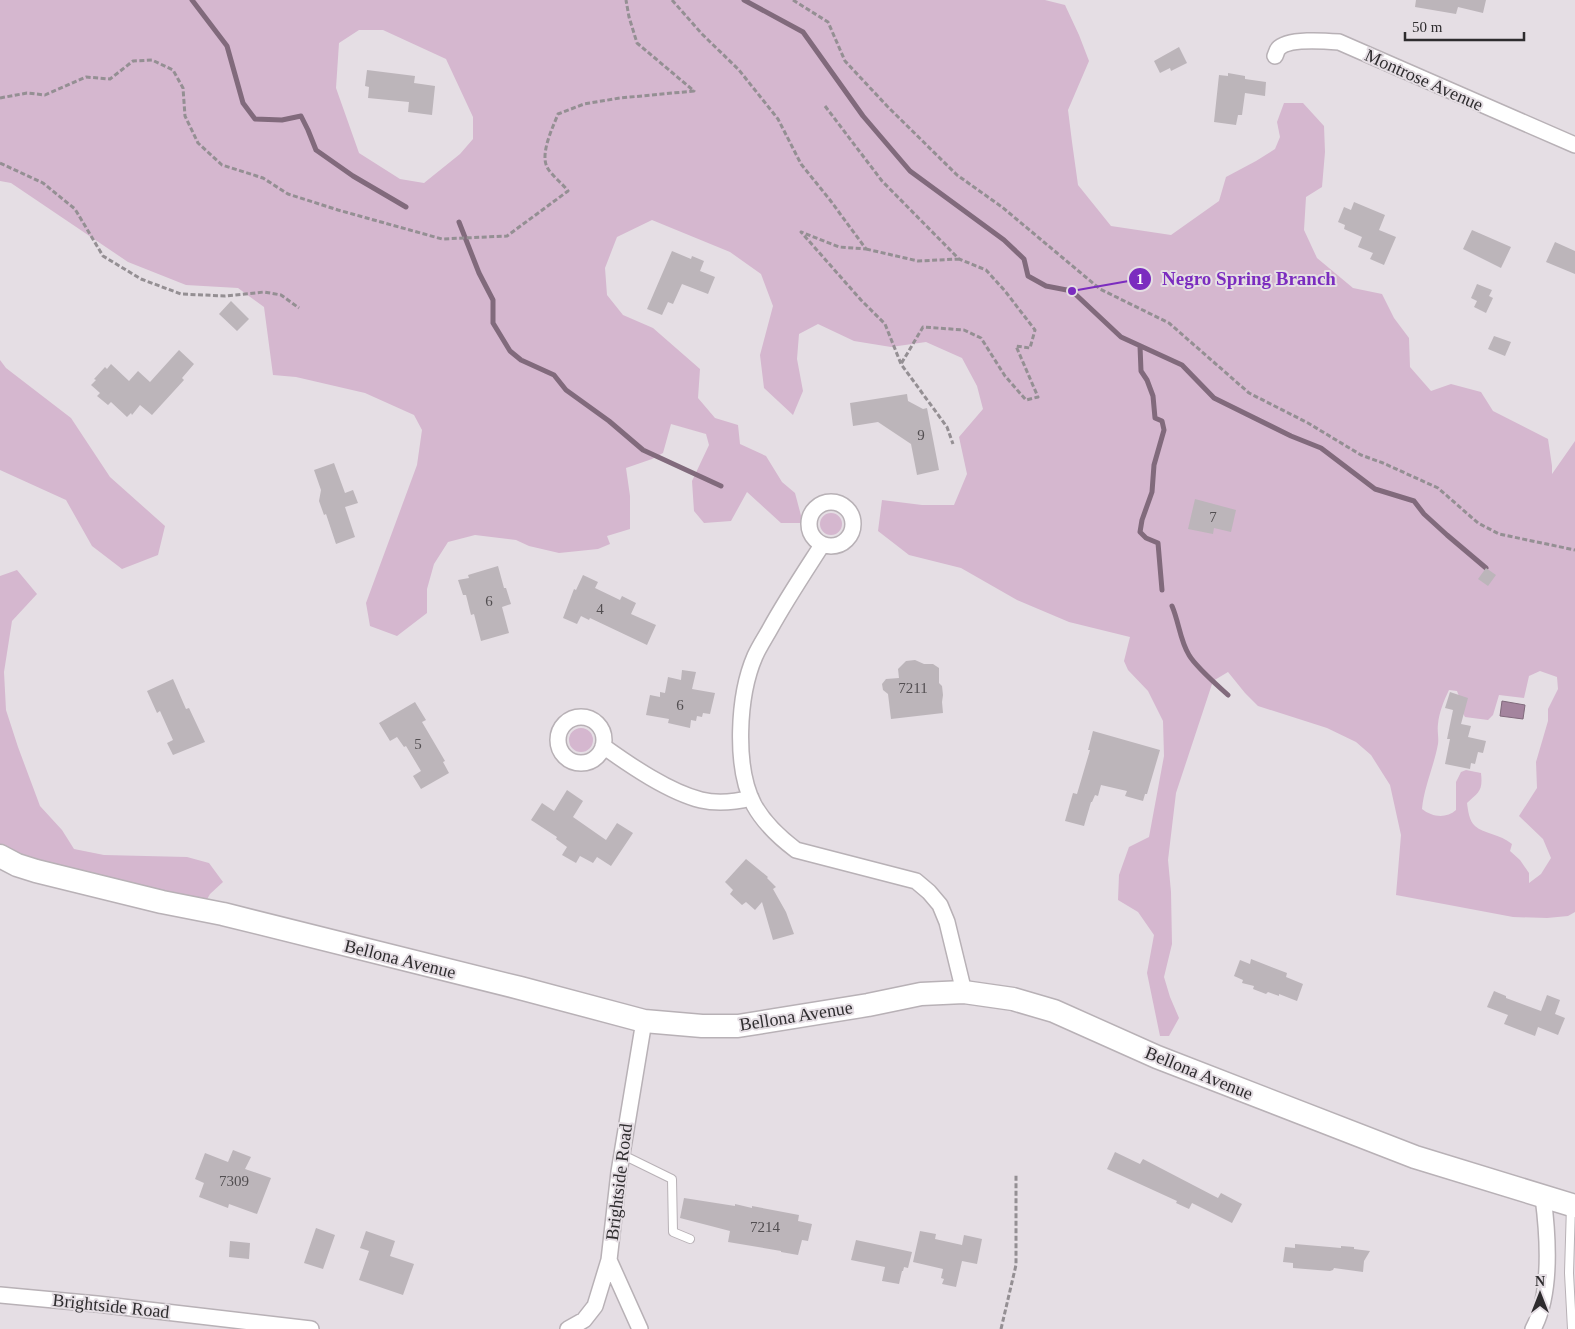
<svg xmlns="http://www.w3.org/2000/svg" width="1575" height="1329" font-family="'Times New Roman',serif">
<rect width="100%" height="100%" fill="#e5dee4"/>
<path fill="#d5b7cf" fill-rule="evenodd" d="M0 0H1045L1065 5 1079 35 1089 61 1068 110 1072 142 1078 185 1111 226 1171 235 1219 201 1226 177 1256 161 1275 149 1280 137 1277 122 1284 103H1303L1324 126 1325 152 1322 187 1306 197 1304 230 1317 258 1353 288 1382 294 1394 318 1409 338 1410 367 1431 391 1451 384 1481 392 1493 411 1548 439 1552 466V474L1575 441V912L1568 916 1547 918 1513 917 1396 895 1401 835 1390 785 1371 755 1356 742 1327 728 1258 706 1245 693 1228 672 1213 681 1176 793 1168 860 1171 892 1172 944 1164 977 1170 997 1179 1018 1169 1036H1160L1147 973 1154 935 1138 912 1118 900 1119 875 1129 847 1149 837 1164 756 1163 721 1148 691 1128 670 1124 661 1130 637 1069 622 1017 600 961 568 909 555 878 531 882 500 922 505H954L967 474 959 437 983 409 977 386 962 358 926 342 891 347 854 341 818 324 799 334 797 359 803 391 793 415 764 388 760 355 773 306 761 274 730 252 652 220 617 237 605 268 607 295 623 315 653 328 700 369 698 398 715 418 738 425 740 444 766 456 782 482 795 493 803 523H781L747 492 731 521 704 523 694 511 692 481 709 445 706 434 671 424 663 453 652 459 626 468 630 496V529L607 536 610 544 598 549 559 553 529 546 516 540 475 535 448 542 434 564 427 589V613L397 636 370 626 366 603 417 465 422 430 414 415 365 393 296 377 273 375 264 307 238 288 186 285 128 262 11 183 0 181ZM359 30H383L446 59 473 117V139L460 154 424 183 400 179 359 153 336 88 339 43ZM1540 671 1557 677 1558 689 1548 709V721L1536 762 1537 788 1519 816 1543 839 1551 858 1541 874 1529 883V873L1520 860 1510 851 1512 844C1500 834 1484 834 1475 826 1469 821 1468 810 1467 803 1479 792 1483 791 1481 773L1466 770 1461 772 1456 782V810C1446 819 1432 817 1422 809 1424 787 1434 766 1438 744 1439 738 1437 731 1438 724 1439 713 1444 700 1449 690L1457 691 1463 707 1462 712 1465 717 1488 720 1493 715 1499 695 1524 698 1529 676Z
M0 360 6 368 71 418 110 477 165 526 158 555 122 569 92 546 66 500 0 470Z
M820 524a11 11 0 1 1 22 0a11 11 0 1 1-22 0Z
M17 570 37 594 12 621 4 672 6 710 18 747 40 806 62 830 74 849 104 855 187 857 209 863 223 882 210 894 206 901 21 858 0 845V576Z
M569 740a12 12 0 1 1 24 0a12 12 0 1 1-24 0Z"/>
<path fill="#a4849e" stroke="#816a7c" d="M1502 701 1525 705 1523 719 1500 716Z"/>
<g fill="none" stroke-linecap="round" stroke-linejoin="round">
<path stroke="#816a7c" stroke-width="5" d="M192 0 227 46 243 103 255 119 282 120 301 116 308 130 316 150 353 176 406 207
M744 0 803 32 863 116 910 171 1004 240 1024 259 1028 276 1046 286 1072 291 1121 337 1182 365 1214 398 1291 436 1321 448 1375 489 1414 501 1424 514 1447 535 1486 568
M459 222 479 273 493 300V323L510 351 521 360 554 375 566 390 609 421 643 450 721 486
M1140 346 1141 371 1147 380 1153 396 1155 418 1162 421 1164 430 1154 465 1152 492 1142 520 1140 532 1146 538 1158 543 1162 590
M1172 606C1179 622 1180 641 1189 655 1196 667 1217 685 1228 695"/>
</g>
<path fill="#bcb5ba" d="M1416 0H1486L1483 13 1458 7 1456 14 1415 7Z
M1179 47 1187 63 1171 71 1170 68 1160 73 1154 61Z
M367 70 415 76 414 83 435 86 432 115 408 112 409 102 368 98 369 87 365 86Z
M1228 73 1245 76V79L1266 82 1265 96 1245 93 1242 115H1238L1236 125 1214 122 1219 75 1228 76Z
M1354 202 1385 215 1379 230 1396 237 1384 265 1370 259 1373 253 1358 247 1362 237 1344 229 1345 225 1338 222 1344 207 1351 210Z
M1472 230 1511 247 1501 268 1463 249Z
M1555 242 1575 251V274L1546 262Z
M672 251 691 259 692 256 704 261 700 271 715 277 708 294 682 284 673 304 668 302 662 315 647 309Z
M1477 284 1492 290 1489 296 1493 298 1486 313 1474 307 1477 301 1471 298Z
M231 301 249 319 237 331 219 314Z
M1494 336 1511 342 1505 356 1488 349Z
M179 350 194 364 182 378 184 380 152 415 140 405 132 415 131 413 127 417 111 402 108 405 97 396 100 393 91 385 96 380 94 379 105 367 107 369 111 364 129 381 138 371 150 382Z
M907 394 908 401 923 409 927 408 939 470 917 475 911 444 878 422 853 426 850 403Z
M334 463 345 493 353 490 358 503 345 507 355 537 336 544 326 514 324 515 319 501 321 490 314 470Z
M1195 499 1236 510 1231 532 1214 528 1213 534 1188 529Z
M498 566 504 588H506L511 604 502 607 509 633 481 641 474 614 471 615 466 595H463L458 580 469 578 468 575Z
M1486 568 1496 575 1488 586 1478 579Z
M583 575 598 582 595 588 620 600 622 596 636 603 631 614 656 625 647 645 590 618 589 620 581 616 577 624 563 618 574 589 576 590Z
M915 660 924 664H933L939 668V683L942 686 943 695 942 702 943 713 891 719 888 694 883 690 882 684 886 679 899 678 898 669 906 661Z
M682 670 696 672 692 689 715 693 710 714 703 713 702 717 697 716 696 721 691 720 690 728 668 723 669 719 646 715 650 695 660 697V692L665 693 668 677 681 680Z
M173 679 186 709 189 708 205 742 173 755 167 743 173 740 160 711 157 713 147 691Z
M1450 692 1468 698 1461 724 1471 726 1468 737 1486 741 1483 753 1478 752 1475 764 1471 763 1470 769 1445 764 1450 739H1447L1453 710 1445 708Z
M415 702 426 720 422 722 445 761 443 762 449 773 421 789 413 776 421 771 406 746 404 747 397 737 390 741 379 723Z
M1093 731 1160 750 1147 794H1145L1143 801 1125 796 1127 791 1101 785 1098 796 1095 795 1092 802H1091L1084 826 1065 821 1073 793 1077 794 1090 750H1088Z
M567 790 583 801 573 817 606 840 617 823 633 833 611 866 597 857 593 863 580 856 576 863 562 855 567 847 556 839 557 837 531 820 542 803 554 811Z
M746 859 768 877 767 878 776 887 773 889 786 912 794 934 773 940 762 902 755 910 746 902 742 905 730 894 733 890 725 882Z
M1251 959 1287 973 1286 977 1303 984 1297 1001 1279 994V996L1268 992 1266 994 1253 989 1254 986 1242 983 1243 980 1234 976 1240 960 1250 964Z
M1494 991 1506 996V998L1541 1011 1547 995 1560 1000 1555 1014 1565 1018 1558 1035 1538 1027 1535 1036 1504 1024 1508 1015 1487 1007Z
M233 1150 251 1157 245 1169 271 1178 257 1214 229 1204 228 1208 199 1197 204 1183 195 1179 205 1153 228 1162Z
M1115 1152 1140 1164 1143 1159 1218 1198 1221 1193 1242 1204 1232 1223 1192 1203 1189 1209 1176 1203 1177 1201 1107 1169Z
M684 1198 735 1206V1204L752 1208V1206L799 1215 798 1221 812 1224 808 1241 802 1240 798 1255 781 1252V1251L728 1242 730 1231 680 1218Z
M316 1228 335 1235 323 1269 304 1263Z
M366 1231 395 1241 390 1256 414 1264 403 1295 359 1280 369 1251 360 1248Z
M920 1231 936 1234 935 1239 962 1245 964 1235 982 1239 977 1264 962 1261 956 1287 942 1284 944 1279 941 1278 943 1269 913 1262Z
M856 1240 912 1252 908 1268 904 1267 903 1271H902L899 1284 882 1281 885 1267 851 1260Z
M230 1241 250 1243 249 1259 229 1257Z
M1295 1244 1341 1248V1246L1354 1247V1249L1370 1251 1364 1261 1363 1272 1334 1268 1333 1270 1330 1271 1293 1268V1263L1283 1262 1285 1247 1295 1248Z"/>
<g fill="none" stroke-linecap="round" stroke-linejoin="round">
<defs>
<path id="lane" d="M621 1154 672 1179 673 1232 690 1239
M1571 1206 1569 1273 1572 1329"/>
<path id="street" d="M1275 56C1276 54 1277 50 1278 49 1287 38 1326 41 1339 42L1575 145
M809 524a22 22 0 1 1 44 0a22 22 0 1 1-44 0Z
M822 545C804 573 786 600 770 629 765 638 759 647 755 656 738 695 734 767 754 805 764 823 780 838 796 850L916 881 929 892 940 905 947 922 964 992
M558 740a23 23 0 1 1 46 0a23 23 0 1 1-46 0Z
M603 746C631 766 669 792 701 800 718 804 735 802 751 798
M609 1260 640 1329
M0 1295 97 1304 311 1329
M568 1329 584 1320 595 1306 609 1260 619 1172 644 1021
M1533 1329C1552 1294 1548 1235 1543 1197"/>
<path id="secondary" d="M0 856 17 865 36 871 162 902 223 914 520 988 644 1021 702 1026H738L868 1005 921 994 964 992 1013 999 1054 1011 1157 1057 1415 1157 1575 1206"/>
</defs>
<use href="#lane" stroke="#b8b1b6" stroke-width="10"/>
<use href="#street" stroke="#b8b1b6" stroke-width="18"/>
<use href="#secondary" stroke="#b8b1b6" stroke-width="25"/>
<path stroke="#948f93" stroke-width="3" stroke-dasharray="5 2.5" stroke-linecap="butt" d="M672 0 702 34 739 70 778 119 801 164 830 200 866 249 839 247 801 232 861 300 885 324 901 364 947 427 953 444
M793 0 828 22 845 61 887 106 957 175 1002 207 1100 289 1169 323 1249 393 1308 423 1361 455 1383 463 1438 488 1478 523 1499 534 1575 550
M0 98 27 93 45 95 86 77 110 79 133 61 152 60 173 70 183 88 185 116 198 143 222 165 263 178 288 194 338 210 442 239 507 236 568 191C562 183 551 175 547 167 540 153 553 127 558 114L584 104 620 98 694 91 637 43 629 17 626 0
M825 106 882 181 959 259 986 270 1005 291 1035 330 1030 348 1016 346 1038 397 1026 400 1005 376 981 338 964 330 923 327 901 364
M0 163 43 183 75 209 103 256 141 279 181 294 225 296 264 292 281 295 299 308
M866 249 918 261 959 259
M1001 1329 1016 1265V1174"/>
<use href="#lane" stroke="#fff" stroke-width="8"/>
<use href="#street" stroke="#fff" stroke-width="15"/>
<use href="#secondary" stroke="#fff" stroke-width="22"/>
</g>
<g text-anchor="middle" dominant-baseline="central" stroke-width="4" stroke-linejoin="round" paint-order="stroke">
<g font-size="15" fill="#524e51">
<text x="921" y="435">9</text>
<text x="1213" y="517">7</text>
<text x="489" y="601">6</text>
<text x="600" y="609">4</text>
<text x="913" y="688">7211</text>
<text x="680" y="705">6</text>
<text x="418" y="744">5</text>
<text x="234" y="1181">7309</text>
<text x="765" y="1227">7214</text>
</g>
<g font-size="18" fill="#2e2c2e" stroke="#e5dee4">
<text transform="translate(1424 80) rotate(24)">Montrose Avenue</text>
<text transform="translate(400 959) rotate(14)">Bellona Avenue</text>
<text transform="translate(796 1016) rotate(-9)">Bellona Avenue</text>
<text transform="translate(1199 1073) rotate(22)">Bellona Avenue</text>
<text transform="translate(619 1182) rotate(-83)">Brightside Road</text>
<text transform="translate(111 1306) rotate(6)">Brightside Road</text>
</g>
</g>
<path fill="none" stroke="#7b2cbf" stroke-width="2" d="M1072 291L1140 279"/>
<g fill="#7b2cbf" stroke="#e5dee4" stroke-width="2">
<circle cx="1072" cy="291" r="5"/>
<circle cx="1140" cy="279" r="12"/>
</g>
<g font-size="15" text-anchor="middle" font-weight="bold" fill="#fff">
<text x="1140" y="284">1</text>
</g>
<g font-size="19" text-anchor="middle" font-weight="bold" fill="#7b2cbf" stroke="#e5dee4" stroke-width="4" stroke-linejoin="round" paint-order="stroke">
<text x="1249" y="285">Negro Spring Branch</text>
</g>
<g transform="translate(1540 1294)" stroke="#e5dee4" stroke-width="4" paint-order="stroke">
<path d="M0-4L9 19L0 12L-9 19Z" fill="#2e2c2e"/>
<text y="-8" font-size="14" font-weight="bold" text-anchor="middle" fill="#2e2c2e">N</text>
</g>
<path d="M1405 32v8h119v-8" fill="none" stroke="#2e2c2e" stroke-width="2.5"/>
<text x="1412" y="32" font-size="15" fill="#2e2c2e" stroke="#e5dee4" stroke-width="4" paint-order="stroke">50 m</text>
</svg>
